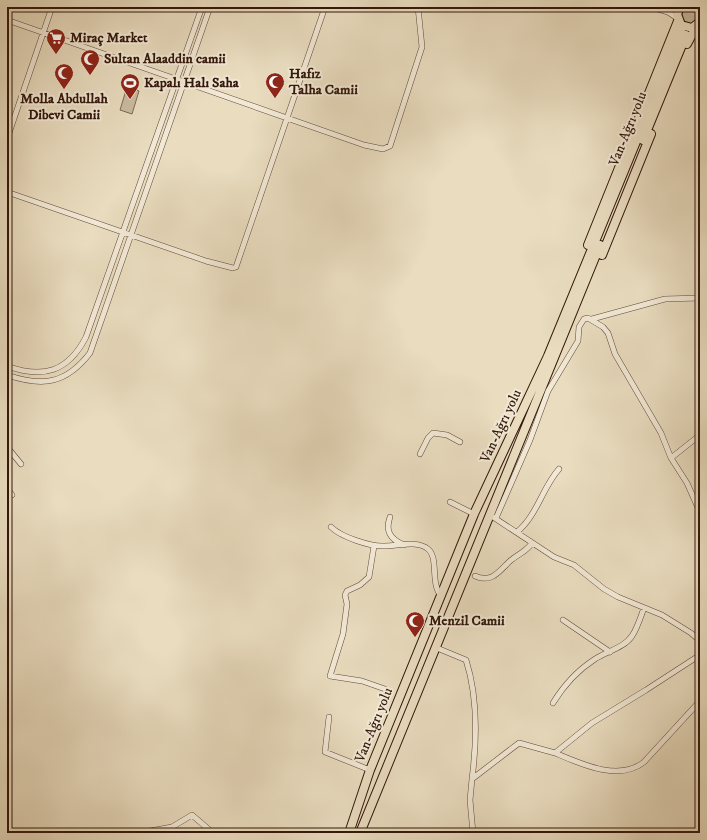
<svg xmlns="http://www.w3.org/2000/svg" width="707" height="840" font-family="'IM FELL DW Pica',serif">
<rect width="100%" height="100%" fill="#e9dcbf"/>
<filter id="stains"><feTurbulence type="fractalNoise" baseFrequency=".005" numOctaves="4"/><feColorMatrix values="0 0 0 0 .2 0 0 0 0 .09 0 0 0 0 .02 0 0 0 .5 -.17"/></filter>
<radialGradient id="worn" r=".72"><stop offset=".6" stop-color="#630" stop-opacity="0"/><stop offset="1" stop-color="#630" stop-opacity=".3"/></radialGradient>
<path fill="#cabba0" stroke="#7e6955" d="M682 15a8 8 0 1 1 16 0a8 8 0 1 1-16 0Z
M127 87 139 91 132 114 120 110Z"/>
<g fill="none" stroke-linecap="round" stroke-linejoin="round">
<path stroke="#c5b59b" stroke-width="8" stroke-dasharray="8 4" stroke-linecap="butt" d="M681 32 691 7
M686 35 697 7"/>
<defs>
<path id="minor" d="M651 7 668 12 677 18
M7 20 364 145 383 149 390 146 422 47 418 7
M7 139 52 7
M7 192 206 261 233 268 236 267 325 7
M592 319 665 299 700 298
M7 366C43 379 68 372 86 337L202 7
M7 375C43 387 66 384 90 353L210 7
M7 447 21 464
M420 454 428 438 433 433 447 435 460 442
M671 458 700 435
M7 488 12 495
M450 502 474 514
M390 517C385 531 390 539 404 545
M493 517 554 557 574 565 604 589 618 597 662 615 691 633 700 641
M496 518 530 440 548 391 578 341 579 327 584 319 588 318 603 327 608 333 615 354 661 433 671 458 687 483 700 512
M331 527C341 537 371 547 385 546 398 546 417 540 428 549 439 558 430 583 441 596
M517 532C537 516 542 488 559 469
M374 546 369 577 360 585 347 591 345 595 347 604 343 634 330 676 362 681 385 689
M475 576C492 584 500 570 510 561 518 554 526 552 532 543
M563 620 610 652
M437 648 466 660C478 697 477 740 472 779L519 743 555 753 592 723 646 690 700 655
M553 703C564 685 578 670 595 659 607 651 624 648 632 636 637 629 641 616 644 608
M329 717 325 752 370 770
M555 753C581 764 619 782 644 762L700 701
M472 779 470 800 473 833
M139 833 172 827 192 815 213 833"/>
<path id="highway" d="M680 7 677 14 681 25 692 28 700 22
M698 7 700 10
M687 44 696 27
M643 140 686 35
M588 245 678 21
M602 255 651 134
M349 833 370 770 474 514 548 356 681 32
M360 833 600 245"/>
</defs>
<use href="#minor" stroke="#604837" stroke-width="6"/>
<use href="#highway" stroke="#33170a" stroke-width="10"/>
<use href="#minor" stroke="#f1e8d5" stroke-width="5"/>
<use href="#highway" stroke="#e9dcbf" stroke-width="8"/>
</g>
<defs>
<symbol id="supermarket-pin" viewBox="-11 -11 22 30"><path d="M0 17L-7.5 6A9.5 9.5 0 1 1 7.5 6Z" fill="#8f2418" stroke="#f1e8d5"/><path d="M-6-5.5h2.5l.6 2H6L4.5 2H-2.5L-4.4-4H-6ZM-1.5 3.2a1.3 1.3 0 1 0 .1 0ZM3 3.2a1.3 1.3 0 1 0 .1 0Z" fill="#fff"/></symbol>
<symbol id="mosque-pin" viewBox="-11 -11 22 30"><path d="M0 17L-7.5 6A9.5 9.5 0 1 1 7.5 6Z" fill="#8f2418" stroke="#f1e8d5"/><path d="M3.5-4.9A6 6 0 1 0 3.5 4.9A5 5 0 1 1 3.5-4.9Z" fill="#fff"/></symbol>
<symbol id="stadium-pin" viewBox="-11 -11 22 30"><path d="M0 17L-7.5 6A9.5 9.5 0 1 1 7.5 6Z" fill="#8f2418" stroke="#f1e8d5"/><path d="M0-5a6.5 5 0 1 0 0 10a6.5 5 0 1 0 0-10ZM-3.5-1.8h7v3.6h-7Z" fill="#fff"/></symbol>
</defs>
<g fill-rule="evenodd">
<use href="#supermarket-pin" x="45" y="27" width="22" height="30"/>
<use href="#mosque-pin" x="79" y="48" width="22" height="30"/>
<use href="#mosque-pin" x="53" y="62" width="22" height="30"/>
<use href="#mosque-pin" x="264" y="71" width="22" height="30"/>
<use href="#stadium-pin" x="119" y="72" width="22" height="30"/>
<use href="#mosque-pin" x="404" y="610" width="22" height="30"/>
</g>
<g text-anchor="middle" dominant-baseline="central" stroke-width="4" stroke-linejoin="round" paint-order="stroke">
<g font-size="14" font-weight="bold" fill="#33170a" stroke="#f1e8d5" text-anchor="start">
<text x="70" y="38">Miraç Market</text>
<text x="104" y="59">Sultan Alaaddin camii</text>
<text x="289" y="74">Hafız<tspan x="289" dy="16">Talha Camii</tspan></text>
<text x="144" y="83">Kapalı Halı Saha</text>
<text x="64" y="99" text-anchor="middle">Molla Abdullah<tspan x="64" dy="16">Dibevi Camii</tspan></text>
<text x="429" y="621">Menzil Camii</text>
</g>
<g font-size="14" fill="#33170a" stroke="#f1e8d5">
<text transform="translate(628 129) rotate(-68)">Van-Ağrı yolu</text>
<text transform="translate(501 426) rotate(-65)">Van-Ağrı yolu</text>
<text transform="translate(374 725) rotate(-68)">Van-Ağrı yolu</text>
</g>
</g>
<rect width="707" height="840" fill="none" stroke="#e9dcbf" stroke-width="24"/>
<rect x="8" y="8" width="691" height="824" fill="none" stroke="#33170a" stroke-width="2"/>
<rect x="12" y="12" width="683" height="816" fill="none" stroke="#33170a"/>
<rect width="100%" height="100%" filter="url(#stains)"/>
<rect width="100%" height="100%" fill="url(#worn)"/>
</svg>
